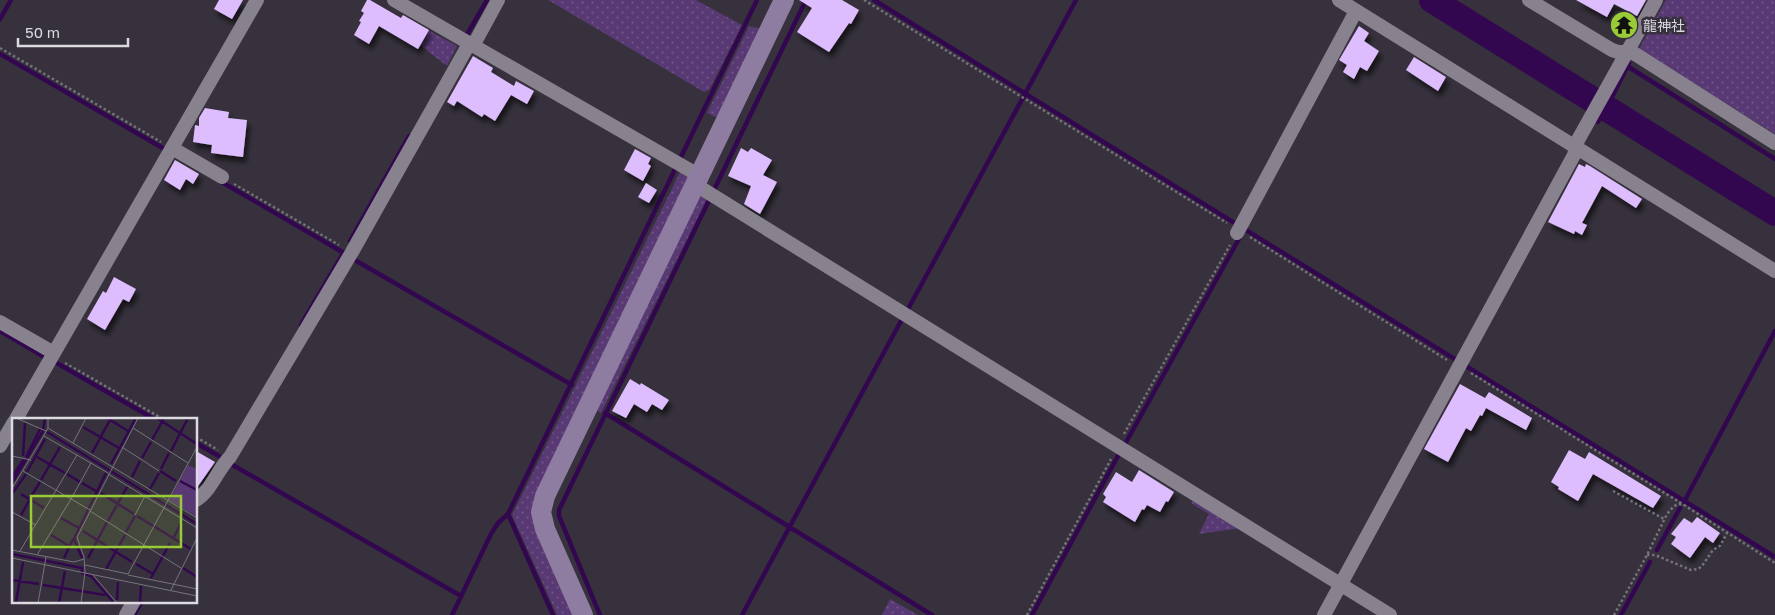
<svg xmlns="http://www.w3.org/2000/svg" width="1775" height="615" font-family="'Golos Text','Noto Sans JP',sans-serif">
<defs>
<pattern id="grass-dots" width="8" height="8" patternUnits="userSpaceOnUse" patternTransform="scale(1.25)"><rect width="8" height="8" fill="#583973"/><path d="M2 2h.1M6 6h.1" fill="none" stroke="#6f5587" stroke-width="1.8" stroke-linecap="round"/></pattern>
<filter id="shadow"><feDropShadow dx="3" dy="5.5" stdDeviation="2.5" flood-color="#0009"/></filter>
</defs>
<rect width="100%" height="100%" fill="#36313c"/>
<path fill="url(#grass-dots)" d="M548 0H696L742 25 709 90 704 92Z
M1666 0H1775V134L1639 49Z
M749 26 761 29 720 119 707 113Z
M428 30 457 46 447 66 420 45Z
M680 172 689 177 535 503 575 615H557L512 515Z
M704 196 707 199 601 413 595 409 700 197Z
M1194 501 1241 528 1199 534 1209 514 1191 503Z
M890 599 918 615H882Z"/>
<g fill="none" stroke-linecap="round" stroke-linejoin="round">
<path stroke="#33074f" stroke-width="4.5" d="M874 0 1775 557
M0 19 11 0
M465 38 487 0
M0 54 166 150
M1627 66 1775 159
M1598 122 1613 95 1629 63
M220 181 344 253
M350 241 409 136
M353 259 572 385
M907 311 1076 0
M301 325 344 252
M0 331 46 358
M55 362 154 419
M605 413 932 615
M196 443 224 459
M1124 446 1240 237
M231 464 461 596
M1684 502 1775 331
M1657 550 1680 508
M134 615 142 601
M452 615 491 534 498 523 508 514
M553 615 508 514 757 0
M600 615 559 516V510L806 0
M742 615 902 319
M1032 615 1119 454
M1621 615 1650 562"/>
<path stroke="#33074f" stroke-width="26" d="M1432 0 1775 213"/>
</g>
<path fill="#ddbdfe" filter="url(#shadow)" d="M219 0H243L232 19 214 9Z
M367 0H370L401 18 403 15 429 30 418 49 379 26 369 44 354 35 361 22 359 21 364 13 361 11Z
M799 0H842L859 10 851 24 849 23 829 52 797 32 812 8Z
M1576 0H1646L1637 16 1614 4 1607 17Z
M1359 26 1369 33 1364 41 1379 51 1367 71 1360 67 1354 79 1343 72 1347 65 1339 60Z
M473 56 493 68 491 72 514 86 516 81 534 91 527 104 511 95 495 121 484 114 482 117 457 101 454 106 447 102Z
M1414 57 1446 77 1438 91 1406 70Z
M205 108 229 112 228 118 247 120 243 157 211 153 212 145 193 142 195 125 199 126V118Z
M741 148 748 152 751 148 772 160 763 175 777 182 760 214 744 204 751 186 728 176Z
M635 149 651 158 648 164 651 166 643 181 624 170Z
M175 160 199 174 193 184 186 179 180 190 164 180Z
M1579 164 1585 167 1586 164 1590 166 1642 199 1636 208 1602 186 1582 223 1587 225 1582 235 1575 231 1574 234 1548 222Z
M646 183 657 190 649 203 638 197Z
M114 277 136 289 129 302 123 299 105 330 87 319 103 291 106 293Z
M630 379 640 385 641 383 669 400 662 410 652 404 647 412 634 404 626 418 612 411Z
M1460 384 1485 398 1489 392 1532 418 1526 430 1486 408 1482 416 1480 415 1471 431 1466 428 1448 462 1424 449Z
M1569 450 1585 459 1589 452 1661 496 1653 508 1593 474 1578 501 1558 489 1559 487 1551 482Z
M196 451 215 462 196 489Z
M1139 470 1174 492 1168 502 1166 501 1160 512 1147 505 1144 510 1142 509 1135 522 1103 502 1106 497 1103 494 1116 472 1132 482Z
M1697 517 1720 533 1713 543 1705 537 1690 558 1671 544 1676 537 1671 534 1684 518 1692 523Z"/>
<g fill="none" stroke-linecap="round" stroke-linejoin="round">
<path stroke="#76727c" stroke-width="2.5" stroke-dasharray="2.5 2.5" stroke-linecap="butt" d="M864 0 1227 223
M0 48 161 142
M234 184 339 245
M1250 237 1447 360
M65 363 163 419
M1471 373 1684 505
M1124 434 1230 245
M196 437 218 450
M1613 491 1664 519
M1647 555H1655L1691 570 1698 569 1702 566 1713 550 1720 546 1727 533
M1027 615 1111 459
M1614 615 1647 555 1667 514 1674 506 1679 504 1684 505 1775 563"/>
<path stroke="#88828f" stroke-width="14" d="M394 0 700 176
M1339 0 1775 271
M1529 0 1612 50 1618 52H1632L1775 143
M473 46 498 0
M172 148 222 177
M696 185 1390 615
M1237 233 1356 11
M0 322 54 353
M16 419 257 0
M0 446 14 422
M196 500C212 490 217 470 230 457L352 252 469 44
M126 615 134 601
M1324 615 1574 155 1578 140 1656 0"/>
<path stroke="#8f7ca1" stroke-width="20" d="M583 615 545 529 541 512 545 496 784 0"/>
</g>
<defs>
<symbol id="temple-disc" viewBox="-11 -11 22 22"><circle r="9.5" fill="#99cb36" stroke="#36313c"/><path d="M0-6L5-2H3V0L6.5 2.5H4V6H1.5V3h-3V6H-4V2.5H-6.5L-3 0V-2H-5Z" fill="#111"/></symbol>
</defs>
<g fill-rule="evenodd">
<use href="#temple-disc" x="1608" y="9" width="32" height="32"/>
</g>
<g text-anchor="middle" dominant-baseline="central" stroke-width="5" stroke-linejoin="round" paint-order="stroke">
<g font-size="14" fill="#dcd9e0" stroke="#36313c" text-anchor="start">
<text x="1643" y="25">龍神社</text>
</g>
</g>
<g transform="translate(12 418)">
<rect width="185" height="185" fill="#36313c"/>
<path d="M176 47 185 51V99L157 82Z" fill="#583973"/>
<path fill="none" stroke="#33074f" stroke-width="2.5" d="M95 0 116 13M145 0 185 26M71 9 107 30M35 14 185 106M140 22 152 0M159 33 176 0M80 35 99 0M11 38 13 5M14 39 28 11M25 39 53 55M130 40 139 24M99 46 124 0M149 51 157 35M148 53 164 63M15 54 33 21M55 56 68 64M0 59 12 41M120 59 128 43M29 62 48 29M168 63 185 72M0 65 31 13 33 0M70 65 84 73M138 71 147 55M89 75 122 96M0 76 14 56M9 76 32 90M18 80 28 64M9 97 18 81M125 98 179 131M49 100 67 110M96 103 115 69M71 113 120 144M114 114 123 98M39 117 57 128M162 119 170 103M0 136 70 150V155L79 158 102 185M52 140 61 121M70 140 62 121 94 55M76 140 95 104M124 146 141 156M171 150 185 159M94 151 113 117M139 160 158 125M0 162 27 166M31 167 50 170M50 170 93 177M105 182 106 164M4 184 11 144M47 185 53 153M128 185 129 168"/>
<path fill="none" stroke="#78747e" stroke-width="1" d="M4 0 34 13M36 10 185 100M121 10 176 45M32 18 96 55M61 25 74 0M110 29 147 53M0 38 19 42M11 53 78 92M96 56 185 110M0 70 27 26 36 10V0M59 81 79 45M78 93 169 150M0 94 24 107M123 97 133 78M0 132 62 144 72 141M8 133 65 37M25 137 59 81M0 140 185 178M73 147 116 156 185 29M73 154 72 139 65 119 126 0M81 157 105 185M116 157 185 171M159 172 185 120M26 185 34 139M69 185 73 154"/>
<path fill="#99cb36" fill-opacity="0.15" stroke="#99cb36" stroke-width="2.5" d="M19 78H169V129H19Z"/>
<rect width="185" height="185" fill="none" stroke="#dcd9e0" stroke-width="2.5"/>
</g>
<path d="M18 38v8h110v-8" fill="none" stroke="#dcd9e0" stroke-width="2.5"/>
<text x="25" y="38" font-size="15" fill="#dcd9e0" stroke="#36313c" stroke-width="4" paint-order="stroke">50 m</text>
</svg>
